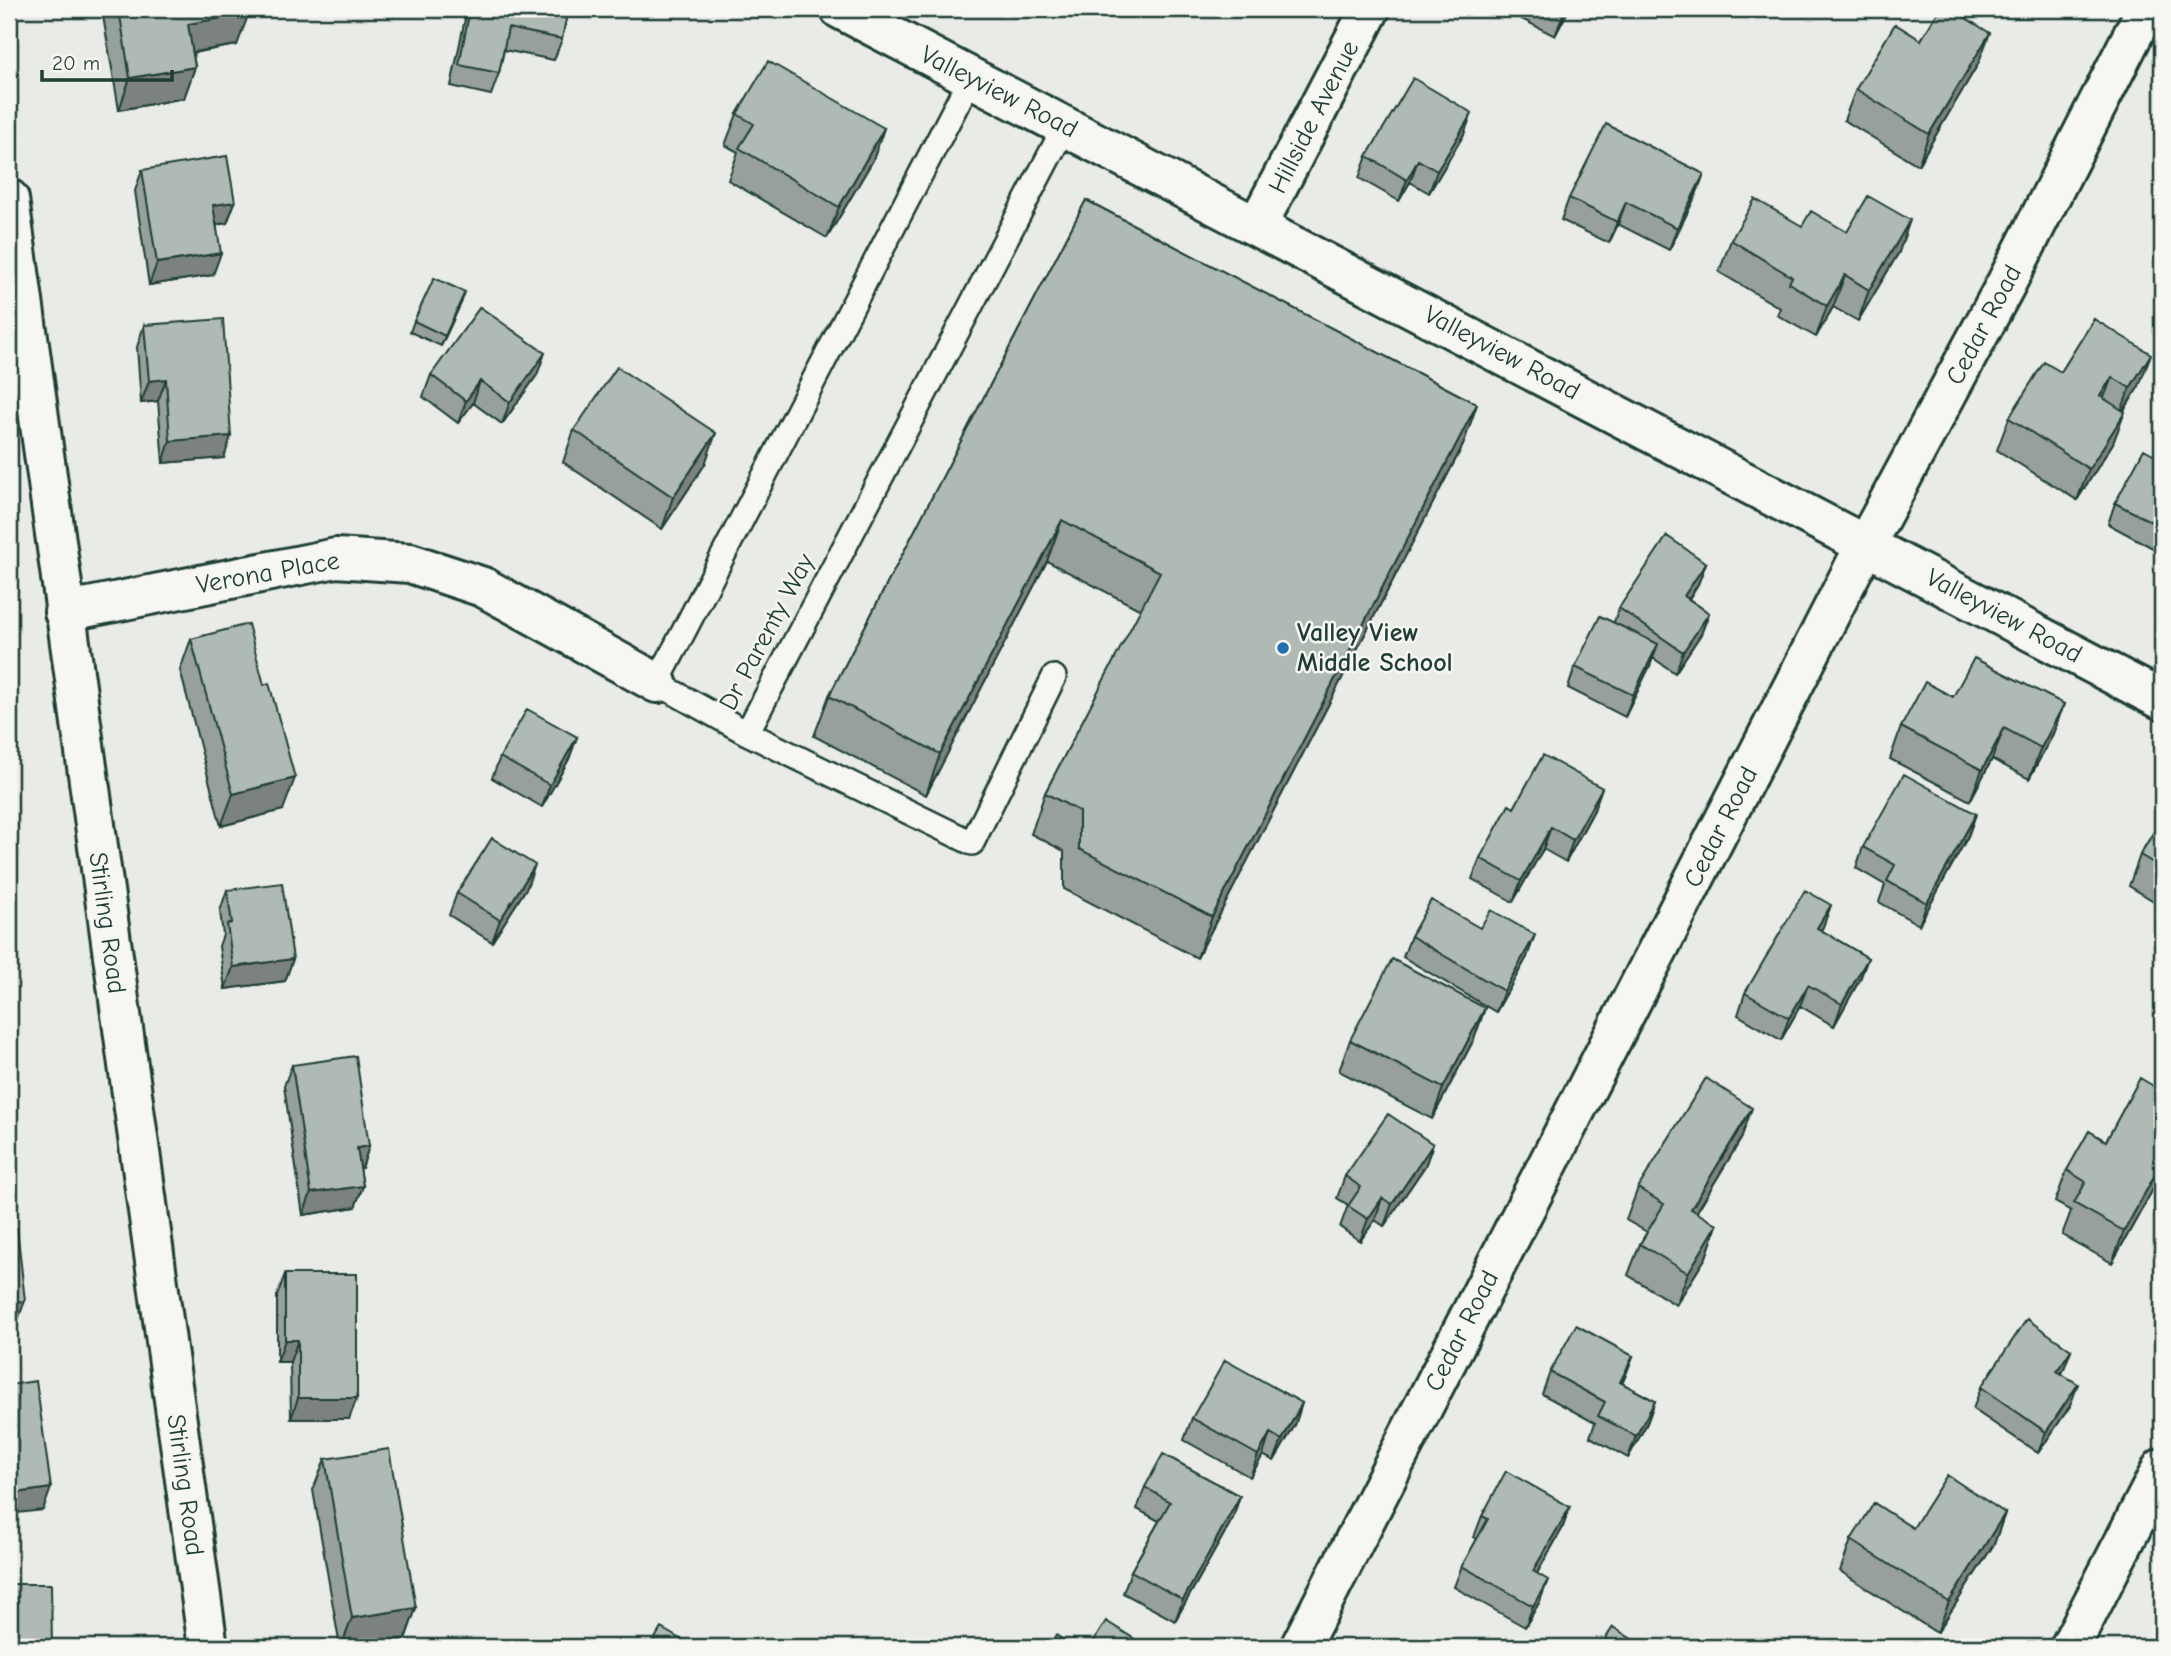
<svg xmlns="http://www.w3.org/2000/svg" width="2171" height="1656" font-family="'Comic Neue',sans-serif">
<rect width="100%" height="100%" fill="#e9ebe7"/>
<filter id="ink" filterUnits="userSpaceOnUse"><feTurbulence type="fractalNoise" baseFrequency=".0143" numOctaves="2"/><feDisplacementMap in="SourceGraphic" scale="14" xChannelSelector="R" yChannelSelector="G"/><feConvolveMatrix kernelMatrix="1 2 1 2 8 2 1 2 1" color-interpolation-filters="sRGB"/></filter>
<g filter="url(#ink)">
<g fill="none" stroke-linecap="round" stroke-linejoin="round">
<defs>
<path id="lane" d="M971 77 657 683 747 733 1065 126
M747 733 972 843 1054 677"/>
<path id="street" d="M840 9 2162 700
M1257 226 1370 9
M64 612 336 558 410 563 483 587 657 683
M1300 1647 1866 544 2006 284 2146 9
M2070 1647 2162 1468"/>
<path id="secondary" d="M9 199 208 1647"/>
</defs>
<use href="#lane" stroke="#1f3d34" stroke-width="28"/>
<use href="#street" stroke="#1f3d34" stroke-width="44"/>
<use href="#secondary" stroke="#1f3d34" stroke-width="44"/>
<use href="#lane" stroke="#f6f6f2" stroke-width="23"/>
<use href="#street" stroke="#f6f6f2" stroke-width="38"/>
<use href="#secondary" stroke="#f6f6f2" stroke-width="38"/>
</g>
<path fill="#97a09c" stroke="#1f3d34" stroke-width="2" d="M106 9H248L237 45 193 53 195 67 184 98 119 110 103 16Z
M467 9H568L562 39 554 60 504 50 499 73 491 95 451 86Z
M1502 9H1569L1555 36Z
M1940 9H1959L1957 13 1978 64 1918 165 1844 120 1856 89 1921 40Z
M737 114 884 128 873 160 827 238 728 180 738 152 725 145Z
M1464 134 1429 193 1410 182 1399 201 1359 178 1367 156Z
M142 170 235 202 227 223 217 225 213 275 149 285 135 191Z
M1696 195 1669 250 1618 224 1609 243 1561 220 1569 198Z
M1086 200 1477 404 1463 445 1197 958 1064 889V851L1031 834 1045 793 1141 610 1047 561 926 795 814 736 829 696Z
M1802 226 1847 232 1899 252 1858 321 1833 307 1816 337 1777 315 1780 308 1719 272 1731 240Z
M461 303 441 346 410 332 414 321Z
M2094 319 2139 386 2124 411 2113 443 2077 500 1997 450 2009 418 2061 372Z
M144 325 224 458 163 463 158 401 141 403 137 347Z
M431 375H537L502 424 473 403 458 423 423 397Z
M574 430 705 464 662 529 563 462Z
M2162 459V553L2108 524 2115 503Z
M1706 563 1698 584 1689 599 1709 613 1701 634 1675 673 1653 658 1625 717 1568 688 1575 667 1614 622 1619 608Z
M191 639 283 810 221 826 180 670Z
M1953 697 2064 704 2052 736 2029 779 1992 759 1970 801 1890 759 1901 727Z
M577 737 569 759 542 807 492 778 500 757Z
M1514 808 1594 810 1566 862 1543 849 1513 902 1472 879 1480 858Z
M1976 814 1968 836 1919 925 1879 902 1885 885 1856 868 1863 847Z
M2162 818V906L2129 886 2140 855Z
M527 887 492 942 449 915 457 893Z
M227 890 293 959 285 981 225 989 219 946 223 935 220 911Z
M1831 905 1821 930 1868 958 1860 979 1834 1026 1800 1006 1781 1040 1738 1015 1745 993Z
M1411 936 1527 957 1496 1012 1403 957Z
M1485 1008 1474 1039 1432 1119 1339 1071 1350 1040Z
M292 1065 369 1146 362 1168H360L363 1186 355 1207 303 1215 284 1086Z
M1741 1139 1696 1213 1717 1225 1706 1257 1676 1305 1628 1275 1640 1244 1647 1232 1626 1220 1638 1188Z
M1433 1144 1425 1166 1384 1226 1375 1220 1360 1241 1340 1227 1348 1205 1337 1198 1345 1176Z
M2067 1170 2162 1173 2112 1263 2062 1235 2071 1211 2055 1202Z
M285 1274 349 1419H291L290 1362H277V1296Z
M2071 1350 2062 1374 2070 1406 2038 1453 1973 1409 1981 1387Z
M1633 1356 1622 1384 1655 1401 1647 1423 1628 1458 1590 1437 1595 1423 1542 1394 1550 1372Z
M1302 1403 1295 1425 1274 1461 1263 1455 1250 1477 1184 1440 1192 1418Z
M325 1459 416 1608 405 1639 354 1647H340L313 1490Z
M1145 1487 1233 1518 1175 1621 1123 1593 1131 1571 1159 1521 1137 1509Z
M1570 1507 1562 1529 1537 1573 1540 1601 1525 1627 1454 1587 1462 1566 1477 1539 1474 1537 1482 1516Z
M2005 1513 1994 1544 1937 1633 1840 1571 1851 1540 1913 1528Z"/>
<path fill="#7b827f" stroke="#1f3d34" stroke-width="2" d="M1566 9H1569L1555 36 1563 15Z
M249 13 237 45 176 55 188 24Z
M1990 33 1978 64 1918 165 1929 134Z
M195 67 184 98 119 110 130 78Z
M1472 113 1464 134 1429 193 1437 171Z
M884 128 873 160 827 238 839 207Z
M1418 160 1410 182 1399 201 1407 180Z
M1704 174 1696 195 1669 250 1677 228Z
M235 202 227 223 206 226 213 205Z
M1626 202 1618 224 1609 243 1617 222Z
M1910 220 1899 252 1858 321 1869 290Z
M221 253 213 275 149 285 157 263Z
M1845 275 1833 307 1816 337 1827 306Z
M465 292 461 303 441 346 445 336Z
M545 353 537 375 502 424 510 402Z
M2151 354 2139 386 2118 419 2130 388Z
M2112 377 2100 408V396Z
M166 379 158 401 141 403 149 381Z
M480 381 473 403 458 423 466 401Z
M1477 404 1463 445 1197 958 1212 917Z
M2125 412 2113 443 2077 500 2089 469Z
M716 433 705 464 662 529 673 497Z
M231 436 224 458 163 463 170 441Z
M1062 520 1047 561 926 795 940 754Z
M1706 563 1698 584 1677 617 1684 596Z
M1709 613 1701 634 1675 673 1683 652Z
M1658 644 1650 666 1625 717 1633 695Z
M2064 704 2052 736 2029 779 2041 748Z
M2004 728 1992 759 1970 801 1982 770Z
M577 737 569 759 542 807 550 785Z
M295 778 283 810 221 826 233 794Z
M1602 788 1594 810 1566 862 1573 840Z
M1976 814 1968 836 1919 925 1927 903Z
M1551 827 1543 849 1513 902 1521 881Z
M535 865 527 887 492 942 500 920Z
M1831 905 1823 927 1809 950 1817 928Z
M1535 935 1527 957 1496 1012 1504 991Z
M1868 958 1860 979 1834 1026 1842 1004Z
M293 959 285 981 225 989 233 967Z
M1808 985 1800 1006 1781 1040 1789 1018Z
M1485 1008 1474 1039 1432 1119 1443 1088Z
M1752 1108 1741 1139 1679 1241 1691 1209Z
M1433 1144 1425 1166 1384 1226 1392 1204Z
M369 1146 362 1168 349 1169 357 1148Z
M2162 1162V1173L2112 1263 2124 1231Z
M363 1186 355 1207 303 1215 311 1193Z
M1382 1198 1375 1220 1360 1241 1368 1219Z
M1717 1225 1706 1257 1676 1305 1688 1273Z
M25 1301 17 1322 9 1323V1302Z
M285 1340H298L290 1362H277Z
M2071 1350 2063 1371 2049 1392 2057 1371Z
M1633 1356 1625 1377 1612 1404 1620 1382Z
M2078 1384 2070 1406 2038 1453 2046 1432Z
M298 1398H357L349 1419H291Z
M1655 1401 1647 1423 1628 1458 1636 1436Z
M1302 1403 1295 1425 1274 1461 1282 1440Z
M1270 1433 1263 1455 1250 1477 1258 1455Z
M51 1488 43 1510 9 1514V1494Z
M1240 1496 1233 1518 1175 1621 1183 1600Z
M1570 1507 1562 1529 1526 1593 1533 1571Z
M2005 1513 1994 1544 1937 1633 1949 1602Z
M1548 1580 1540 1601 1525 1627 1533 1606Z
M416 1608 405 1639 354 1647H341L352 1618Z"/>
<path fill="#b0bab5" stroke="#1f3d34" stroke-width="2" d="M119 9H248L249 13 188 24 195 67 130 78Z
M470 9H568L562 39 508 28 499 73 459 65Z
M1551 9H1566L1563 15Z
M1940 9H1951L1990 33 1929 134 1856 89 1895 24 1921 40Z
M768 61 884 128 839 207 739 148 754 124 737 114Z
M1413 78 1472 113 1437 171 1418 160 1407 180 1367 156Z
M1606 124 1704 174 1677 228 1626 202 1617 222 1569 198Z
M227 156 235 202 213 205 221 253 157 263 142 170Z
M1868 196 1910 220 1869 290 1845 275 1827 306 1789 283 1792 277 1731 240 1755 199 1802 226 1811 211 1847 232Z
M1086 200 1477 404 1212 917 1079 849V811L1045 793 1160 572 1062 520 940 754 829 696Z
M434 278 465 292 445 336 414 321Z
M480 307 545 353 510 402 480 381 466 401 431 375Z
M223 319 231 436 170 441 166 379 149 381 144 325Z
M2094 319 2151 354 2130 388 2112 377 2100 396 2125 412 2089 469 2009 418 2044 362 2061 372Z
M617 367 716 433 673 497 574 430Z
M2144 449 2162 459V527L2115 503Z
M1667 536 1706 563 1684 596 1709 613 1683 652 1619 608Z
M1600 616 1658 644 1633 695 1575 667Z
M248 624 264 685 269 683 295 778 233 794 191 639Z
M1974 658 2064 704 2041 748 2004 728 1982 770 1901 727 1925 682 1953 697Z
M527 709 577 737 550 785 500 757Z
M1543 755 1602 788 1573 840 1551 827 1521 881 1480 858 1509 805 1514 808Z
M1904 774 1976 814 1927 903 1887 881 1895 865 1863 847Z
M2162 818V868L2140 855Z
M492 838 535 865 500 920 457 893Z
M282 883 293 959 233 967 227 924 232 923 227 890Z
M1805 890 1831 905 1817 928 1868 958 1842 1004 1808 985 1789 1018 1745 993Z
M1431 900 1480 928 1491 910 1535 935 1504 991 1411 936Z
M1392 959 1485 1008 1443 1088 1350 1040Z
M356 1056 369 1146 357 1148 363 1186 311 1193 292 1065Z
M1706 1078 1752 1108 1691 1209 1717 1225 1688 1273 1640 1244 1664 1204 1638 1188Z
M2140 1078 2162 1091V1162L2124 1231 2074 1203 2086 1182 2067 1170 2089 1131 2106 1141Z
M1388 1114 1433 1144 1392 1204 1382 1198 1368 1219 1348 1206 1361 1187 1345 1176Z
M17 1228 25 1301 9 1302V1229Z
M285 1274H357V1398H298V1340H285Z
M2027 1319 2071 1350 2057 1371 2078 1384 2046 1432 1981 1387Z
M1576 1325 1633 1356 1620 1382 1655 1401 1636 1436 1598 1416 1605 1402 1550 1372Z
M1225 1360 1302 1403 1282 1440 1270 1433 1258 1455 1192 1418Z
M36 1381 51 1488 9 1494V1385Z
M389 1449 416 1608 352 1618 325 1459Z
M1163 1454 1240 1496 1183 1600 1131 1571 1170 1502 1145 1487Z
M1506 1471 1570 1507 1533 1571 1548 1580 1533 1606 1462 1566 1488 1519 1482 1516Z
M1947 1475 2005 1513 1949 1602 1851 1540 1874 1503 1913 1528Z
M9 1584H51L52 1647H9Z
M1106 1621 1144 1645 1142 1647H1090Z
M1613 1627 1644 1647H1600Z
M661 1628 694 1647H650Z
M1056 1635 1074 1647H1048Z"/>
</g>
<circle fill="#1f6fb2" stroke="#f6f6f2" stroke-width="2.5" cx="1283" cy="648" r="7"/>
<g text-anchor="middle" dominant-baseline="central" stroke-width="5" stroke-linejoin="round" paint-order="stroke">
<g font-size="26" fill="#1f3d34" stroke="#f6f6f2">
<text transform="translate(999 92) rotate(27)">Valleyview Road</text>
<text transform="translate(1314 117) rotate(-63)">Hillside Avenue</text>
<text transform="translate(1984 325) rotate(-62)">Cedar Road</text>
<text transform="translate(1502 353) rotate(28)">Valleyview Road</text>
<text transform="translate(268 573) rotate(-10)">Verona Place</text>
<text transform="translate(2004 616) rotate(28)">Valleyview Road</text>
<text transform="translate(767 632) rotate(-62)">Dr Parenty Way</text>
<text transform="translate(1721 827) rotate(-63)">Cedar Road</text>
<text transform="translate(107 923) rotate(82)">Stirling Road</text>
<text transform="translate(1462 1331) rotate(-63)">Cedar Road</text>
<text transform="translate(185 1485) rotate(82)">Stirling Road</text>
</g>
<g font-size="26" font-weight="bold" fill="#1f3d34" stroke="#f6f6f2" text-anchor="start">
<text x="1297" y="633">Valley View<tspan x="1297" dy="30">Middle School</tspan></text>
</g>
</g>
<rect width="2171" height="1656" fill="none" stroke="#f6f6f2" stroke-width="35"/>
<rect x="18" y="18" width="2136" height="1621" fill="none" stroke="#1f3d34" stroke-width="2.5" filter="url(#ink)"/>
<path d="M42 70v10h130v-10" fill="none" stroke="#1f3d34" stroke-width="3.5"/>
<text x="52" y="70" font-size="21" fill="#1f3d34" stroke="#f6f6f2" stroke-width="5" paint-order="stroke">20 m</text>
</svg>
